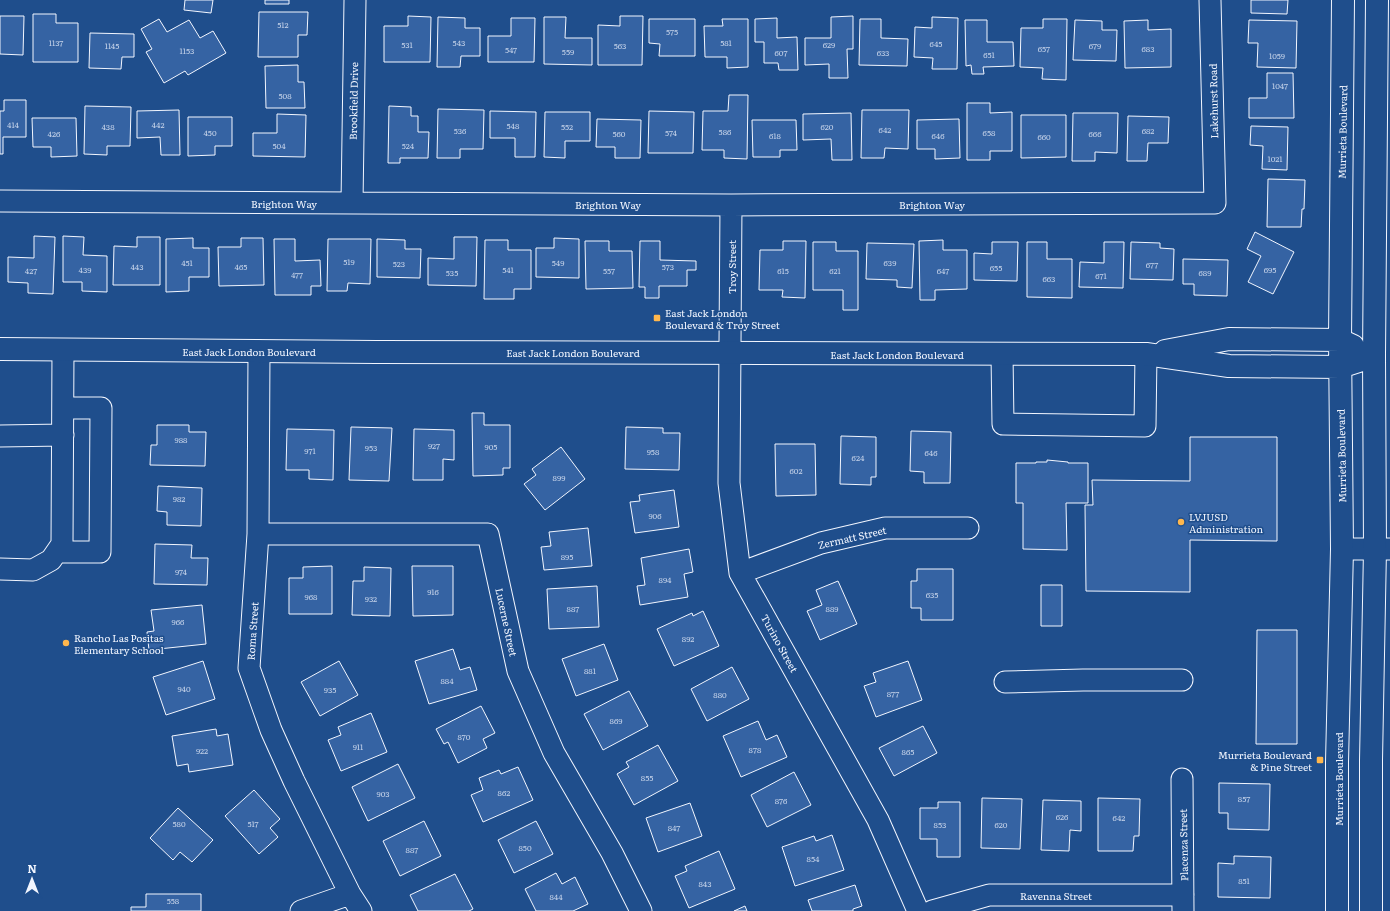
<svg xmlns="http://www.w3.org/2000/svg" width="1390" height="911" font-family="Literata,serif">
<rect width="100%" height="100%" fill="#1f4e8c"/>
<path fill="#3563a3" stroke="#f2f6ff" d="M185 0H213L211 13 184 10Z
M265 0H289V4H265Z
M1251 0H1288L1287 14 1251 13Z
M259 12H308L307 35H298V57H258Z
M33 14H56V23H78V62H33Z
M0 16H24L23 55 0 54Z
M408 16 431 17 430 62H384V26H408Z
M620 16H643L642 65H598V25L620 26Z
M853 16V49H847L848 78H829V64L805 65V38H831V17Z
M438 17 465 18V28H480V56H461L460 67H437Z
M544 17H566L565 38H592V65L544 64Z
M932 17 958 18 957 69H932L933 58 914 57 915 27 932 28Z
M511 18H535L534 62H488V36H511Z
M777 18V38L797 37 798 70H779L778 63H764V42H755V19Z
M159 19 167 32 189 20 200 38 213 31 226 53 188 75 185 71 164 83 146 52 152 49 141 29Z
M649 19H695V56H659L660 44 649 43Z
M722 19H748V67L727 68V57H705L704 26H723Z
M860 19H881V38L908 39 907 66 859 65Z
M1043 19H1067L1066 80 1042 79 1043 68 1020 67 1021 28H1043Z
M965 20H987V42H1013L1014 66 983 67 984 74H972L971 65 966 66Z
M1075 20 1102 21V30H1117L1116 61 1073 60Z
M1148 20V30L1171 29V67L1125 68 1124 21Z
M1249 20 1297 21 1296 68 1257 67 1258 43H1248Z
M90 33 134 34V57H122L121 69 89 68Z
M298 65V82H304L305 108H266L265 66Z
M1267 73H1293L1294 118H1249V98H1267Z
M729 95H748L747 159 724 158V150H702L703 111H728Z
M4 100H26V137H3V154H0V111H4Z
M967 103H990V113L1012 112V151H990V160H967Z
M85 106 131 107 130 146H107V155L84 154Z
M389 106 411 107V116H418V132H429L428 158H400V163H388Z
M438 109 484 110 483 149H460V158H437Z
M179 110 180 155H161L160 137 137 138V111Z
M862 110H909L908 149 885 148 884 158H861Z
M490 111 536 112 535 157H515V138H490Z
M649 111 694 112 693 153H648Z
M545 112H590V141H565V158L544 157Z
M851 113 852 160H832L831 139 803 140V114Z
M1073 113H1118L1117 153 1095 152V161H1072Z
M277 114 306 115 305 157 253 156V133H277Z
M1021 115H1066V157L1021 158Z
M1128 116 1169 117 1168 143H1148L1147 161H1127Z
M188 117H232V146H215V155L188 156Z
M32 118H76L77 156 51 157V147H33Z
M597 119 641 120 640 158H615V147H596Z
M959 119 960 158 935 159V149H917V120Z
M752 120H796L797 150H780V157H753Z
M1251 126 1288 127 1287 170 1262 169 1263 146 1250 145Z
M1268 179 1305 180 1304 209H1302L1301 227H1267Z
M1255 232 1294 252 1273 294 1248 282 1261 256 1247 249Z
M34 236 55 237 53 294 28 293V283L8 282V257L34 258Z
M63 236 84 237 83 255 107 256V292L82 291V282H63Z
M137 237H160V285H113L114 246 137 247Z
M454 237H477L476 286 428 285V258L454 259Z
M193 238V248H209V277H189V291L166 292V239Z
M241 238H263L264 285 219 286 218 247H241Z
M554 238 579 239V278L536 277V248H554Z
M274 239H295V261L320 260 321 286H311V295H275Z
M328 239H371L370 284 348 283 347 291H327Z
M377 239 405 240V249H421L420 278 377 277Z
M485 240H508V250H531V289H514V299H484Z
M943 240V250H967V289L935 290V300H920L919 241Z
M585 241H609V251H632L633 288 586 289Z
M640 241H660V260L696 261V270H687V286H659V298H645V287H639Z
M783 241H806L805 298 782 297 783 290H759L760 250H783Z
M813 242H836V251H858V310H843V290H813Z
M992 242H1018L1017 281 974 280V253L992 254Z
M1027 242H1047V259H1072V298L1027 297Z
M1104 242H1124L1123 288 1079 287 1080 262 1104 263Z
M1131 242 1160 243V248L1174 249 1173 280 1130 279Z
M867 243 914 244 912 288 897 287V280L866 279Z
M1183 259 1228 260 1227 296 1194 295V284H1183Z
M472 413H484V425H510V468H503V475L473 476Z
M157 425H189V432H206L205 466 150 465 151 445H157Z
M351 427 392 428 389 481 349 480Z
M626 427 663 428V433H680L679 470 625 469Z
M287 429 334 430 333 480 309 479V470H286Z
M414 429 454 430V460L443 459V480H413Z
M911 431 951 432 950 483H924V472L910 471Z
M841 436 876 437V477H871V485L840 484Z
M1190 437H1277V541L1190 540V592L1086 591 1085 505H1093L1092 480 1190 481Z
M775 444H815L816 495 776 496Z
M561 447 585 479 545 510 524 484 536 475 532 469Z
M1047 460 1068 462V463H1088V503H1066L1067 550 1023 549V503H1016V463H1036V462H1047Z
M158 486 202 488 201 526 167 525V512L157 511Z
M674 490 679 527 635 533 630 502 640 501 639 495Z
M588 528 592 566 544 570 541 547 551 546 549 532Z
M155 544 192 545 191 558H208L207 585 154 584Z
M689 549 693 572 684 574 688 597 640 605 637 586 645 585 641 558Z
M332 566V614H289V578H303V567Z
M412 566H453V615L413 616Z
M364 567 391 568 390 616 352 615 353 581H364Z
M917 569H953V620H921V608H911V581H917Z
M838 581 857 624 820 640 807 611 822 605 816 590Z
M1041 585H1062V626H1041Z
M597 586 599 627 549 629 547 589Z
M202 605 206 644 149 650 147 632 154 631 151 610Z
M703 611 719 646 674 666 657 629 692 613 693 616Z
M1257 630H1297V744H1256Z
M604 644 618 680 576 696 562 659Z
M453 649 460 670 470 667 477 690 429 704 415 661Z
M203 661 215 699 166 715 153 677Z
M339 661 358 695 320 716 301 682Z
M908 661 922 700 876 717 864 686 876 682 873 673Z
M732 667 749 699 707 721 691 689Z
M629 691 648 726 603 750 584 714Z
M481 706 495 733 483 739 487 748 458 763 448 742 444 744 436 729Z
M371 713 387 752 341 771 328 740 341 735 338 727Z
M758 721 766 740 777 735 787 757 741 777 723 736Z
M923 726 937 753 894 776 879 748Z
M216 729 217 736 228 734 233 765 189 772 188 764 177 766 172 736Z
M658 745 678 781 634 805 617 774 629 767 626 762Z
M398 764 415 798 368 821 352 787Z
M518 767 533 800 483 822 471 795 483 790 479 778 499 770 501 774Z
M794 772 811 805 767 827 751 795Z
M1219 783 1270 784 1269 830 1228 829V813H1219Z
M254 790 280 819 270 828 278 837 259 854 225 816Z
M982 798 1022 799 1020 849 981 848Z
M1098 798 1140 799 1139 836H1134L1133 851H1098Z
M1043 800 1081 801V831L1070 830 1069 851 1041 850Z
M938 802H960V857H937V839H920V808H938Z
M690 803 702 836 658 852 646 818Z
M178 808 213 840 192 862 180 852 173 860 150 838Z
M424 821 441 856 400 876 383 841Z
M536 821 553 854 514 873 498 840Z
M832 835 844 870 795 886 782 847 814 836 816 841Z
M719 851 735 889 689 908 675 876 687 871 685 866Z
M1234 856 1271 857 1270 898 1218 897V863L1234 864Z
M556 873 562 884 575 877 588 904 573 911H536L525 889Z
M455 874 473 909 469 911H418L410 895Z
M855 885 862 906 853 909V911H812L808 900Z
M146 894H201V911H131V907H146Z
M745 906 747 911H734Z"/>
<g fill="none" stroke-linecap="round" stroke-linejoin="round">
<defs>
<path id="minor" d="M0 201 731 205 1215 203 1210 0
M352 203 355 0
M731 205 729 483 740 573 878 820 918 911
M259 351 258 534 249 668 271 730 294 781 350 894 361 911
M1002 354 1003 424 1145 426 1146 354
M0 436 63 435
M258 534H488L518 671 554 753 612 853 641 911
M1342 549H1390
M57 552H100L101 408H63
M0 569 33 570 51 560 62 544 63 350
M740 573 821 543 885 528H968
M1005 682 1083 680H1182
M1182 779 1183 911
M301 911 350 894
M932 911 989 895H1183"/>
<path id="major" d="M0 349 376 352 1146 354 1229 366 1340 367 1374 356
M1165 351 1229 339 1340 340 1353 346
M1337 911V762L1342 549 1340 340 1343 0
M1371 911V760L1375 549 1374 356 1377 0"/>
</defs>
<use href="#minor" stroke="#f2f6ff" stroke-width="23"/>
<use href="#major" stroke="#f2f6ff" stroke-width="24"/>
<use href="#minor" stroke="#1f4e8c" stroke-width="21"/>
<use href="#major" stroke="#1f4e8c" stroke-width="22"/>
</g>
<g fill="#ffb74d" stroke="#1f4e8c" stroke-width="1.5">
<rect x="653" y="314" width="8" height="8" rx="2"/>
<circle cx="1181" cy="522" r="4"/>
<circle cx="66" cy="643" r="4"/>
<rect x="1316" y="756" width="8" height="8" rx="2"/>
</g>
<g text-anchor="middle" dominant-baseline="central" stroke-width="3" stroke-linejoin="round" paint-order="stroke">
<g font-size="8" fill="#c3d1e8">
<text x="283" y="24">512</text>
<text x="672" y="31">575</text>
<text x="56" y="42">1137</text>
<text x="459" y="42">543</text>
<text x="726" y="42">581</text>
<text x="936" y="43">645</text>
<text x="407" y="44">531</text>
<text x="829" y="44">629</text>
<text x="112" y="45">1145</text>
<text x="620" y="45">563</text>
<text x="1095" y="45">679</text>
<text x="1044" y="48">657</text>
<text x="1148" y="48">683</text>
<text x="511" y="49">547</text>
<text x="187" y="50">1153</text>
<text x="568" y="51">559</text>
<text x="781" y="52">607</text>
<text x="883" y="52">633</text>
<text x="989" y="54">651</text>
<text x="1277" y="55">1059</text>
<text x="1280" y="85">1047</text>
<text x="285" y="95">508</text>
<text x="13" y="124">414</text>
<text x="158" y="124">442</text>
<text x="513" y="125">548</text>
<text x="108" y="126">438</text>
<text x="567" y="126">552</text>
<text x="827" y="126">620</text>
<text x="885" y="129">642</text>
<text x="460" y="130">536</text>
<text x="1148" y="130">682</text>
<text x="725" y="131">586</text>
<text x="210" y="132">450</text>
<text x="671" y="132">574</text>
<text x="989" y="132">658</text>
<text x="54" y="133">426</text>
<text x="619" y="133">560</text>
<text x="1095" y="133">666</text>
<text x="775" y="135">618</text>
<text x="938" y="135">646</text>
<text x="1044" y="136">660</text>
<text x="279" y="145">504</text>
<text x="408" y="145">524</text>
<text x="1275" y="158">1021</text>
<text x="349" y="261">519</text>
<text x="187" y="262">451</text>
<text x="558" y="262">549</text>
<text x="890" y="262">639</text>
<text x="399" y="263">523</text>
<text x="1152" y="264">677</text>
<text x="137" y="266">443</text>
<text x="241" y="266">465</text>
<text x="668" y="266">573</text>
<text x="996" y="267">655</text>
<text x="85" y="269">439</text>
<text x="508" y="269">541</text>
<text x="1270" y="269">695</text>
<text x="31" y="270">427</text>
<text x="609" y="270">557</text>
<text x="783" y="270">615</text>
<text x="835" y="270">621</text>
<text x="943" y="270">647</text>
<text x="452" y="272">535</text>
<text x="1205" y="272">689</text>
<text x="297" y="274">477</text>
<text x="1101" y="275">671</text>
<text x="1049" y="278">663</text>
<text x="181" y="439">988</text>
<text x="434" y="445">927</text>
<text x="491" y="446">905</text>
<text x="371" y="447">953</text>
<text x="310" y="450">971</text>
<text x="653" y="451">958</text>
<text x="931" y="452">646</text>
<text x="858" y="457">624</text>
<text x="796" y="470">602</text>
<text x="559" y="477">899</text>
<text x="179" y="498">982</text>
<text x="655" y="515">906</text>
<text x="567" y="556">895</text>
<text x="181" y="571">974</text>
<text x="665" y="579">894</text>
<text x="433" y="591">916</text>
<text x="932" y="594">635</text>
<text x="311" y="596">968</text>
<text x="371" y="598">932</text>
<text x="573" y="608">887</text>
<text x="832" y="608">889</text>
<text x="178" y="621">966</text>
<text x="688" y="638">892</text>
<text x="590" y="670">881</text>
<text x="447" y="680">884</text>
<text x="184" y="688">940</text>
<text x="330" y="689">935</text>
<text x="893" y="693">877</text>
<text x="720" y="694">880</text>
<text x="616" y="720">869</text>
<text x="464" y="736">870</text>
<text x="358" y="746">911</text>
<text x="755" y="749">878</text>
<text x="202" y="750">922</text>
<text x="908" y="751">865</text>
<text x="647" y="777">855</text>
<text x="504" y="792">862</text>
<text x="383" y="793">903</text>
<text x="1244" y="798">857</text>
<text x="781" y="800">876</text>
<text x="1062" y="816">626</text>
<text x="1119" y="817">642</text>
<text x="179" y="823">580</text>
<text x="253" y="823">517</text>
<text x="940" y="824">853</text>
<text x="1001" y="824">620</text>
<text x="674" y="827">847</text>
<text x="525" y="847">850</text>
<text x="412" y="849">887</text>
<text x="813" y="858">854</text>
<text x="1244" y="880">851</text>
<text x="705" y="883">843</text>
<text x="556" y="896">844</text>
<text x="173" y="900">558</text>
</g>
<g font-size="10" fill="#f2f6ff" stroke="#1f4e8c">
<text transform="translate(353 101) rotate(-89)">Brookfield Drive</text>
<text transform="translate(1213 101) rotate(-91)">Lakehurst Road</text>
<text transform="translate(1342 132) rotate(-89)">Murrieta Boulevard</text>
<text x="284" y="203">Brighton Way</text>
<text x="608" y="204">Brighton Way</text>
<text x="932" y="204">Brighton Way</text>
<text transform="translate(731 267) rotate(-90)">Troy Street</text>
<text x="249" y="351">East Jack London Boulevard</text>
<text x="573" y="352">East Jack London Boulevard</text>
<text x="897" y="354">East Jack London Boulevard</text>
<text transform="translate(1341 456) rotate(-91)">Murrieta Boulevard</text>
<text transform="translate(852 537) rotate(-13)">Zermatt Street</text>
<text transform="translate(507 622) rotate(78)">Lucerne Street</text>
<text transform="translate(252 631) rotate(-86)">Roma Street</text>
<text transform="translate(780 643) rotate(61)">Turino Street</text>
<text transform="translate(1338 779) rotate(-90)">Murrieta Boulevard</text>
<text transform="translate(1183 845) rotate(-91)">Placenza Street</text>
<text x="1056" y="895">Ravenna Street</text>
</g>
<g font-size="10" fill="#f2f6ff" stroke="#1f4e8c" text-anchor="start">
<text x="665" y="312">East Jack London<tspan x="665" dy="12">Boulevard &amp; Troy Street</tspan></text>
<text x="1189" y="516">LVJUSD<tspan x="1189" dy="12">Administration</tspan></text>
<text x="74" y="637">Rancho Las Positas<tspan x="74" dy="12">Elementary School</tspan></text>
<text x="1312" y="754" text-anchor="end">Murrieta Boulevard<tspan x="1312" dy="12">&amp; Pine Street</tspan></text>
</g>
</g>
<g transform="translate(32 879)" stroke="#1f4e8c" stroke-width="3" paint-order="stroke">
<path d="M0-3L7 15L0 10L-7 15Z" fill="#f2f6ff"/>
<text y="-6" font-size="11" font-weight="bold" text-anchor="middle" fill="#f2f6ff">N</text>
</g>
</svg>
